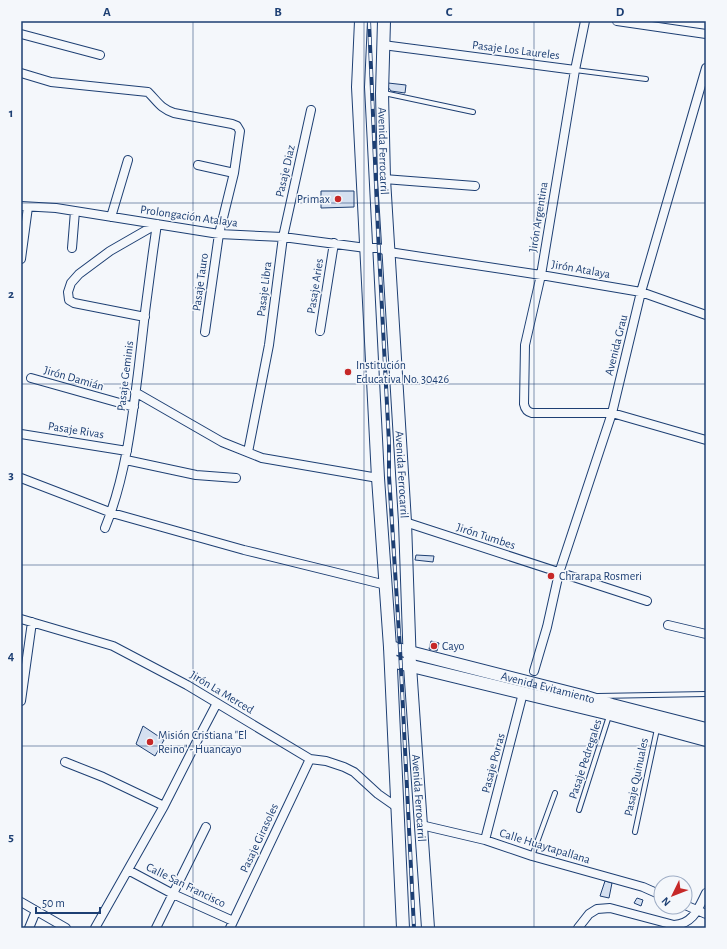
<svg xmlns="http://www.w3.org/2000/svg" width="727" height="949" font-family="'Alegreya Sans',sans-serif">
<rect width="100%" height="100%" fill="#f4f7fb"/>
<path fill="#d5e0f0" stroke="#1d3f73" d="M388 83 406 85 405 93 391 91 388 87Z
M321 191H354V207L321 208Z
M416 555 434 556 433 562 415 560Z
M431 641 439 643 437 651 429 649Z
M143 726 164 740 155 756 136 744Z
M605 881 612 883 609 898 600 896Z
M637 898 643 900 641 906 634 903Z"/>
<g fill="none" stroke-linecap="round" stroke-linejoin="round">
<defs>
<path id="service" d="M575 70 646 79
M384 93 473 112
M598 696 706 694
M579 810 609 716
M635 832 657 729
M532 856 555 793"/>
<path id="minor" d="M585 21 575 70 541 275 525 345 524 404C525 409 527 412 532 413H612L706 440
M617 21 706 34
M21 34 100 55
M383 45 575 70
M21 73 51 82 148 92C158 102 160 108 174 113L232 124 237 126 240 131 234 173 219 234 205 332
M198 165 234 173
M384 179 475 186
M21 206 56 208 219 234 283 237 366 248H379L389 252 541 275 641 292 706 315
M111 217 128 160
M72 248 75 211
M21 259 28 207
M145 317 74 303 69 300 68 292 71 283 79 274 110 251 157 224
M320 331 334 243
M31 378 134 407
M135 392 222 442 262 458 378 478
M21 434 127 451
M248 452 269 345 283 237 311 110
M126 460 196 475 236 478
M21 478 112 513 244 550 386 585
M405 522 647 601
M105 528C126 476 132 421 139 365 144 318 150 271 157 224
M21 619 113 646 187 685 310 759 326 761 344 767 354 772 378 794 398 808
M668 625 706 634
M534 671 547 627 559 573 612 413 641 292 706 68
M21 701 32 622
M65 762 103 777 164 806
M421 825 485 840 532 856 643 887 661 895
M485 840 523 693
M128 870 173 894 233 921
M21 902 66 928
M685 905 706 914
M29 928 36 911
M95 928 164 806 196 743 217 703
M156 928 206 827
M230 928 310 759
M578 928 589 914 597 909 610 908 674 925C693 924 698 909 706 893"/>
<g id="primary">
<path d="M361 21 358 87 378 478 390 647 403 928"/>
<path id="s1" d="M384 21 382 93 384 179 405 522 410 666 428 928"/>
<path id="s2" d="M390 647 586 697 612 705 706 729"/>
<path d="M391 661 610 714 706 740"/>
</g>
</defs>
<use href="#service" stroke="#1d3f73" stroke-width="6"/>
<use href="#minor" stroke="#1d3f73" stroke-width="10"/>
<use href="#primary" stroke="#1d3f73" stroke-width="14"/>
<use href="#service" stroke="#f4f7fb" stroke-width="4"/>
<use href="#minor" stroke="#f4f7fb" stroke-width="8"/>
<use href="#primary" stroke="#f4f7fb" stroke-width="12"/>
<defs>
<path id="rail" d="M369 21 378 232 389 443V476L400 649 414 928"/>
</defs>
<use href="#rail" stroke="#1d3f73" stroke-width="4"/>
<use href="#rail" stroke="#f4f7fb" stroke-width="2.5" stroke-dasharray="8" stroke-linecap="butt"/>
</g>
<path fill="none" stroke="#1d3f73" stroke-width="1" stroke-opacity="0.55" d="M193 21V928M364 21V928M534 21V928M21 203H706M21 384H706M21 565H706M21 746H706"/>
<g fill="#c62828" stroke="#f4f7fb" stroke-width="1.5">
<circle cx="338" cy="199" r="4"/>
<circle cx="348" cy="372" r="4"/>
<circle cx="551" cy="576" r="4"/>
<circle cx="434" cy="646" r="4"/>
<circle cx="150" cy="742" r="4"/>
</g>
<g text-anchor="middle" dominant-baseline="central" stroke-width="3" stroke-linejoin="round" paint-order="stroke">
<g font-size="12" fill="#1d3f73" stroke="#f4f7fb">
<text transform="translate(516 50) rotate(7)">Pasaje Los Laureles</text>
<text stroke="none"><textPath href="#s1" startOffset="130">Avenida Ferrocarril</textPath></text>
<text transform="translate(285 171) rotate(-77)">Pasaje Diaz</text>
<text transform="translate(189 216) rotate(8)">Prolongación Atalaya</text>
<text transform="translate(538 217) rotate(-81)">Jirón Argentina</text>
<text transform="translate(581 269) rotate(10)">Jirón Atalaya</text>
<text transform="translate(200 282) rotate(-82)">Pasaje Tauro</text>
<text transform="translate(315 286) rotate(-81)">Pasaje Aries</text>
<text transform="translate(264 289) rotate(-83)">Pasaje Libra</text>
<text transform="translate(616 345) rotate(-76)">Avenida Grau</text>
<text transform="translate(125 376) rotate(-83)">Pasaje Geminis</text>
<text transform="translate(74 378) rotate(16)">Jirón Damián</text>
<text transform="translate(76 430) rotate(9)">Pasaje Rivas</text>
<text stroke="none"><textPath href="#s1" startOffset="454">Avenida Ferrocarril</textPath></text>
<text transform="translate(486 536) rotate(18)">Jirón Tumbes</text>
<text stroke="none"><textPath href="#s2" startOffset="163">Avenida Evitamiento</textPath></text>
<text transform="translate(222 692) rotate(31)">Jirón La Merced</text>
<text transform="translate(585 759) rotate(-72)">Pasaje Pedregales</text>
<text transform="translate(493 763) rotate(-75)">Pasaje Porras</text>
<text transform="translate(636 777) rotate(-78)">Pasaje Quinuales</text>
<text stroke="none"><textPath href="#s1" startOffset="778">Avenida Ferrocarril</textPath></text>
<text transform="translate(259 838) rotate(-65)">Pasaje Girasoles</text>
<text transform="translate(545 846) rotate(17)">Calle Huaytapallana</text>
<text transform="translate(186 885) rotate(26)">Calle San Francisco</text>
</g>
<g font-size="12" fill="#1d3f73" stroke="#f4f7fb" text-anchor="start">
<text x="330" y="199" text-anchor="end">Primax</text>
<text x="356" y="365">Institución<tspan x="356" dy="14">Educativa No. 30426</tspan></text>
<text x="559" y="576">Chrarapa Rosmeri</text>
<text x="442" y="646">Cayo</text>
<text x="158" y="735">Misión Cristiana "El<tspan x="158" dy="14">Reino" - Huancayo</tspan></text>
</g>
</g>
<rect width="727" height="949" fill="none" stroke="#f4f7fb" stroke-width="44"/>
<g transform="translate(673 895) rotate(227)"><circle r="19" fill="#f4f7fb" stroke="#9eadc5"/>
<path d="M0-3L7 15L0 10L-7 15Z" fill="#c62828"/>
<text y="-6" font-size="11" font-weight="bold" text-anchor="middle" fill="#1d3f73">N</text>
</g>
<path d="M36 907v6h64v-6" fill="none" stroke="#1d3f73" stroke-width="2"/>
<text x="42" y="907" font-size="12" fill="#1d3f73" stroke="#f4f7fb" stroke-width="3" paint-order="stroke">50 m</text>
<rect x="22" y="22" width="683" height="905" fill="none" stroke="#1d3f73" stroke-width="1.5"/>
<g font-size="13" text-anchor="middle" font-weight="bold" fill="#1d3f73">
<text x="107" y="16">A</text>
<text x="278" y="16">B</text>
<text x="449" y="16">C</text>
<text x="620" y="16">D</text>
<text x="11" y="117">1</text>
<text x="11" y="298">2</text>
<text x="11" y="479">3</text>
<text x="11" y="660">4</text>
<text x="11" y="841">5</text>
</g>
</svg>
